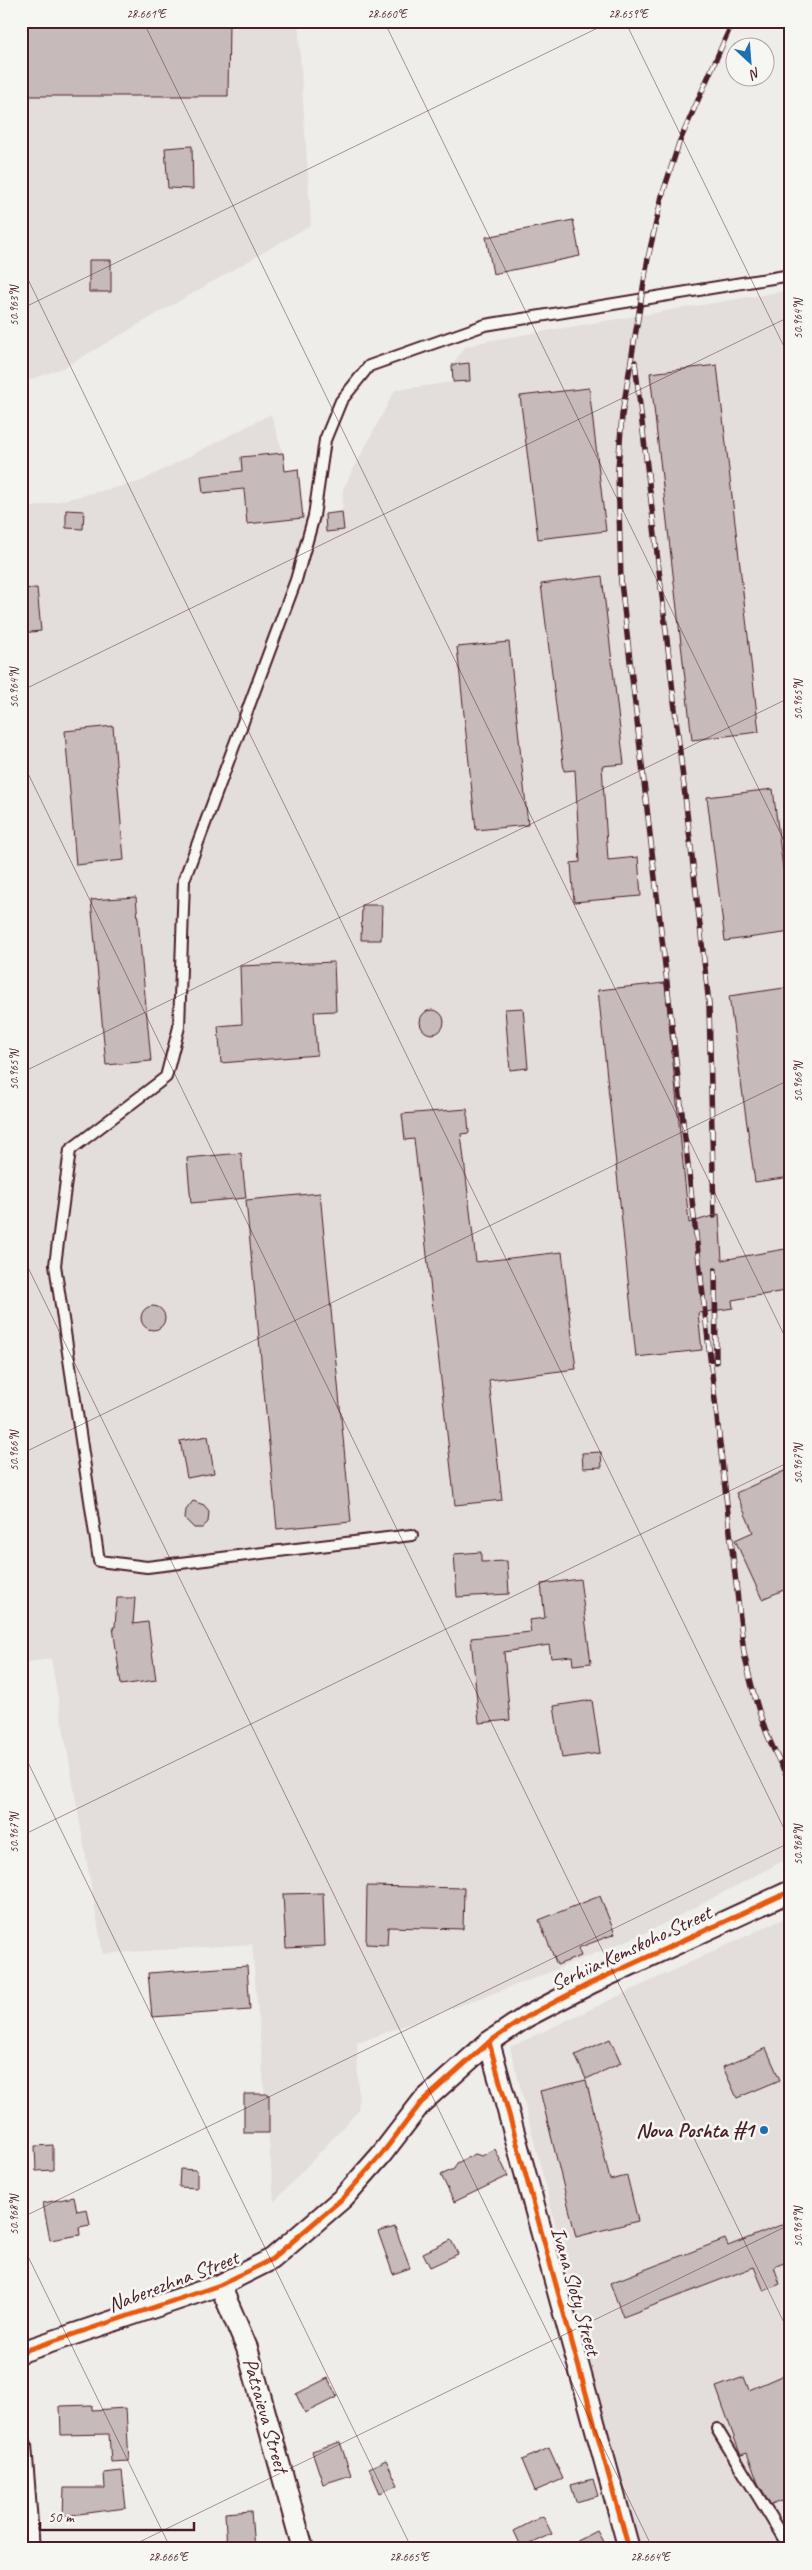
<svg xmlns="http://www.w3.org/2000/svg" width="812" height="2570" font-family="Caveat,sans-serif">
<rect width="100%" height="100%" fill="#efedea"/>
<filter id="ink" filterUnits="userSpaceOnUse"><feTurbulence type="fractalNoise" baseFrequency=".02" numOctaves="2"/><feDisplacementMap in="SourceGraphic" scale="10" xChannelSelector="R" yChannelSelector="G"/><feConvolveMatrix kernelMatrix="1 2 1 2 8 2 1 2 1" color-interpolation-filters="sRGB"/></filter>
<g filter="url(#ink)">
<path fill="#e3dedc" d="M21 21H298L311 225 65 367 21 383Z
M791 290V1857L648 1932 535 1978 357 2043 359 2110 274 2202 252 1944 103 1954 51 1659 21 1663V510L139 482 271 414 283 453 285 471 298 469 303 518 342 512 343 489 395 390 453 382 452 365 465 347 486 341Z
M791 1915V2549H638L510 2047Z"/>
<path fill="#c6babb" stroke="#4a1f2b" d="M21 21H229L228 96H21Z
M192 146 193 189 168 188 165 148Z
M573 220 580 256 493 274 486 237Z
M89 260H111V292H89Z
M469 363 470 381 453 382 452 365Z
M717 365 759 732 692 740 650 373Z
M589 388 606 531 538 539 520 396Z
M283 453 285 471 298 469 303 518 247 524 244 489 203 493 201 476 242 471 241 457Z
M66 510 84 511 83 529 66 528Z
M342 512 344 530 326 532 325 514Z
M602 576 624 764 602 766 608 860 638 857 641 896 574 902 571 863 580 862 575 770 564 771 541 584Z
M37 588 41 631 21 633V589Z
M509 642 528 825 476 830 457 647Z
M113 726 124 860 76 865 65 731Z
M773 789 791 932 725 941 707 797Z
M136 897 151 1061 106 1065 91 900Z
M362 905H382L381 940H361Z
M334 962 336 1011 314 1012 317 1055 221 1063 218 1026 242 1024 240 966Z
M665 983 689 1223 719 1214 722 1260 791 1248V1290L732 1300 733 1308 698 1313 702 1350 636 1357 598 990Z
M791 987V1177L755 1182 729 996Z
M523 1008 528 1068 510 1070 505 1009Z
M420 1022a12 12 0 1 1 24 0a12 12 0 1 1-24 0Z
M467 1109 469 1133 461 1134 476 1262 562 1252 576 1369 489 1380 502 1500 455 1505 414 1139 405 1140 402 1114Z
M241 1153 246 1198 191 1203 187 1158Z
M320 1193 351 1522 277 1529 246 1200Z
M141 1318a12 12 0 1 1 24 0a12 12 0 1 1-24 0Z
M208 1436 214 1473 187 1478 180 1441Z
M601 1452 602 1467 583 1468 582 1453Z
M791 1468V1587L762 1599 735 1540 753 1532 736 1493Z
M193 1501 204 1505 209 1511 208 1522 202 1528H194L185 1519 186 1510Z
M481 1552V1562L507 1561 509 1594 457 1597 454 1554Z
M580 1579 591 1663 573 1665 572 1656 551 1658 549 1645 504 1652 510 1720 479 1723 471 1638 531 1632 529 1620 545 1618 541 1584Z
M117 1598H135L133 1624 148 1622 156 1680 121 1685 113 1627H115Z
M592 1700 600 1753 562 1758 554 1706Z
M367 1886 464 1888 463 1929 388 1927 387 1945 366 1944Z
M323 1893 325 1946 286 1948 283 1894Z
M600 1896 615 1934 578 1948 581 1956 557 1965 539 1920Z
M247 1966 250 2010 152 2017 148 1973Z
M610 2039 621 2063 586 2079 575 2055Z
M766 2048 780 2080 737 2098 723 2067Z
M586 2080 610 2180 627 2176 638 2221 576 2237 540 2091Z
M244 2094H269V2133H244Z
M53 2145V2170L36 2171 35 2146Z
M495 2149 508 2176 454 2202 441 2175 454 2169 457 2163 475 2154 482 2156Z
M180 2169 197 2170V2188L179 2187Z
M74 2197 77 2211 87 2209 90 2225 79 2227 80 2235 50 2240 43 2203Z
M791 2221V2260L774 2267 780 2284 764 2291 754 2267 623 2317 610 2283 725 2239 728 2246Z
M395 2227 410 2268 393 2274 378 2232Z
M451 2240 458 2254 430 2267 423 2253Z
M786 2374 791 2385V2498L771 2505 758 2483 747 2453 741 2455 739 2451 716 2387 744 2377 749 2390Z
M328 2378 337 2397 305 2413 296 2394Z
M92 2405V2410L126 2408 129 2461 111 2462 109 2434 61 2435 60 2406Z
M340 2442 351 2475 323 2484 312 2451Z
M549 2448 563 2479 535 2491 522 2460Z
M386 2460 398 2485 380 2493 369 2468Z
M122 2471 126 2508 63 2516 64 2488H105L104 2473Z
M593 2479 598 2496 576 2502 571 2485Z
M251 2511 254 2549H227L225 2513Z
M543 2516 552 2534 522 2548 514 2531Z
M597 2531 607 2549H562Z"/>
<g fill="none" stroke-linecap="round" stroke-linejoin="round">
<defs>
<path id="lane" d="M412 1535 147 1567 99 1561 55 1265 70 1150 166 1077 179 1027 184 880 296 580 314 516 325 440 341 401 369 366 485 325 791 275
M717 2429 790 2549"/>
<path id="street" d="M489 2042 629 2549
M220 2285 247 2348 303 2549
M21 2352 220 2285 272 2259 343 2198 381 2155 421 2103 489 2042 526 2017 591 1983 791 1891
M21 2445 29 2549"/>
</defs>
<use href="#lane" stroke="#4a1f2b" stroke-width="14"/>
<use href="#street" stroke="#4a1f2b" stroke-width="24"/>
<use href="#lane" stroke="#f6f6f2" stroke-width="10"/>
<use href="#street" stroke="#f6f6f2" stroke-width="20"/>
<defs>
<path id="rail" d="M733 21 679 143 662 196 648 258 622 415 618 469 621 582 744 1653C755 1703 765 1738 791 1783
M635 362 709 1004 714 1216
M715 1270 716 1362"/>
</defs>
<use href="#rail" stroke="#4a1f2b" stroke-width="5.5"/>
<use href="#rail" stroke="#f6f6f2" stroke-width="4" stroke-dasharray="11" stroke-linecap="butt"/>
<defs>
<path id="cycleway" d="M489 2042 629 2549
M21 2352 220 2285 272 2259 343 2198 381 2155 421 2103 489 2042 526 2017 591 1983 791 1891"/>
</defs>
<use href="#cycleway" stroke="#f6f6f2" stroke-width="8"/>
<use href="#cycleway" stroke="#e8590c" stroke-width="5"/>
</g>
</g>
<path fill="none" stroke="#4a1f2b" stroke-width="1" stroke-opacity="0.45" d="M143 21 791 1349M384 21 791 855M625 21 791 361M21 265 791 1843M21 309 612 21M21 691 791 316M21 759 791 2337M21 1073 791 697M21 1253 653 2549M21 1454 791 1079M21 1748 412 2549M21 1836 791 1461M21 2218 791 1842M21 2242 171 2549M125 2549 791 2224"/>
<circle fill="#1f6fb2" stroke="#f6f6f2" stroke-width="2" cx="764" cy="2130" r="5"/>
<g text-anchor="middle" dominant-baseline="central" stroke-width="5" stroke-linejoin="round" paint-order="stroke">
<g font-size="21" fill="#4a1f2b" stroke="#f6f6f2">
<text transform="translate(631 1948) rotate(-25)">Serhiia Kemskoho Street</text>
<text transform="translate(173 2281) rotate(-21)">Naberezhna Street</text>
<text transform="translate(576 2291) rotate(74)">Ivana Sloty Street</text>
<text transform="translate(266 2415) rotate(74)">Patsaieva Street</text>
</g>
<g font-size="21" font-weight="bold" fill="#4a1f2b" stroke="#f6f6f2" text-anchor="end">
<text x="754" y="2130">Nova Poshta #1</text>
</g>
</g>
<rect width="812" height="2570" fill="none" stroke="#f6f6f2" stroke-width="55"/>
<g transform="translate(750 62) rotate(154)"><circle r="24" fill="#f6f6f2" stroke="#b1a0a2"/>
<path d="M0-4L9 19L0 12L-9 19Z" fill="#1f6fb2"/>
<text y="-8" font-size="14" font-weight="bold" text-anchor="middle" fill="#4a1f2b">N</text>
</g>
<path d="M40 2522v8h154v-8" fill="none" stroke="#4a1f2b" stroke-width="2.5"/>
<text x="48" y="2522" font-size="15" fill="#4a1f2b" stroke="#f6f6f2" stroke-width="4" paint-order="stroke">50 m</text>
<rect x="28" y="28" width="756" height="2514" fill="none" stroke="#4a1f2b" stroke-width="2"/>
<g font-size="12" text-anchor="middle" fill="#4a1f2b">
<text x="146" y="18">28.661°E</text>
<text x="387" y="18">28.660°E</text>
<text x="628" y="18">28.659°E</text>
<text transform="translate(14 306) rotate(-90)" y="4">50.963°N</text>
<text transform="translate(798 319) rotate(-90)" y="4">50.964°N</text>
<text transform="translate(14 688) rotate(-90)" y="4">50.964°N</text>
<text transform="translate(798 700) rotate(-90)" y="4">50.965°N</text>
<text transform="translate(14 1070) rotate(-90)" y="4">50.965°N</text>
<text transform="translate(798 1082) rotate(-90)" y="4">50.966°N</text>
<text transform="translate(14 1451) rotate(-90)" y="4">50.966°N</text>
<text transform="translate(798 1464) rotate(-90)" y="4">50.967°N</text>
<text transform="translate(14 1833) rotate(-90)" y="4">50.967°N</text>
<text transform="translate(798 1845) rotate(-90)" y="4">50.968°N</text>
<text transform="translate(14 2215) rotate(-90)" y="4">50.968°N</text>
<text transform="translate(798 2227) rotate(-90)" y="4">50.969°N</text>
<text x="168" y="2561">28.666°E</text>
<text x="409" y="2561">28.665°E</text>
<text x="650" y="2561">28.664°E</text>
</g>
</svg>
